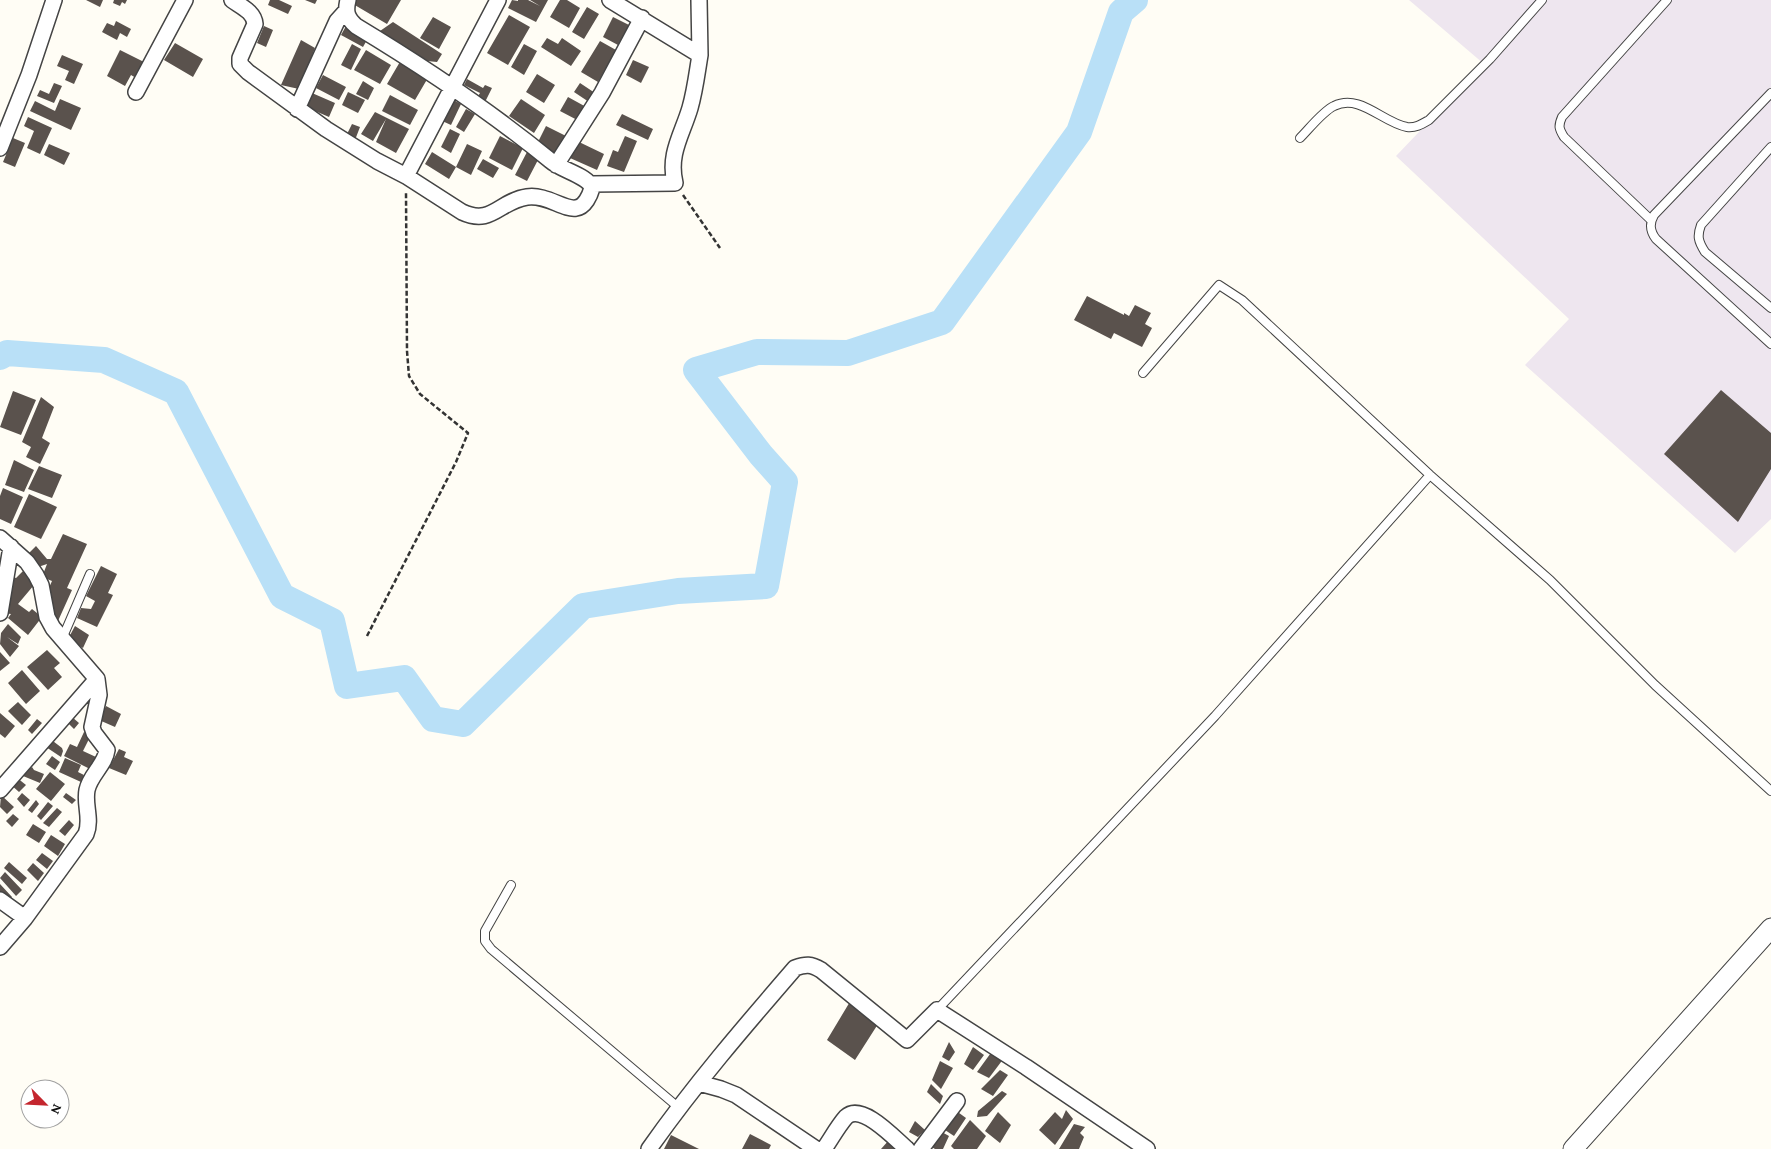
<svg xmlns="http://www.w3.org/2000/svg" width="1771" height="1149" font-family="'Crimson Pro',serif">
<rect width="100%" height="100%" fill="#fffdf5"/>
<path fill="#eee6ef" d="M1409 0H1771V519L1735 553 1525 365 1569 319 1396 156 1484 64Z"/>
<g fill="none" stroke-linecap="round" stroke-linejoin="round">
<path stroke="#b9e0f7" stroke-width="26" d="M0 357 7 353 104 360 176 392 282 596 332 621 347 686 404 678 433 719 463 724 583 606 678 591 766 586 785 482 761 455 696 370 757 352 848 353 942 322 1079 132 1121 12 1135 0"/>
</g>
<path fill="#5a524d" d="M86 0H103L100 7Z
M114 0H127L125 4 122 2 120 6 113 3Z
M270 0H279L292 6 288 14 268 5Z
M305 0H317L315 4Z
M356 0H401L387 24 353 4Z
M512 0 518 1V0H528L540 6 530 0H548L536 22 508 8Z
M560 0H567L580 8 569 28 550 17Z
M587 7 599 14 584 39 572 32Z
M509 15 530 27 508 65 487 53Z
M433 17 451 27 439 49 420 38Z
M613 17 629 25 618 45 603 37Z
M116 21 131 29 127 37 120 33 117 40 102 32 107 23 114 26Z
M393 22 442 54 437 62 427 61 380 31Z
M264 26 273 30 266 47 257 43Z
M346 26 368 38 363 47 341 35Z
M547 38 558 44 562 38 581 51 571 66 541 47Z
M301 40 315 48 299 89 281 85Z
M600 41 616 50 598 82 581 72Z
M175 43 203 59 193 77 164 60Z
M352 44 361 49 351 70 341 65Z
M524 44 537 51 524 75 511 67Z
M120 50 144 62 136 78 131 75 125 86 107 76Z
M366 50 391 65 380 84 354 70Z
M62 55 83 64 74 84 65 80 69 71 57 66Z
M401 60 429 76 415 100 387 84Z
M633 60 649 67 641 83 626 75Z
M537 74 555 85 544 103 526 92Z
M323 75 346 87 339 100 316 88Z
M467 79 483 88 485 85 492 88 485 102 477 98 480 93 464 85Z
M363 81 374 88 368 100 356 94Z
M54 83 62 86 54 103 37 96 40 90 49 94Z
M580 83 595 93 589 102 574 92Z
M348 92 365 100 358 113 342 105Z
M312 93 335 103 329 117 306 107Z
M390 95 418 110 410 125 382 111Z
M568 97 588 108 581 122 560 111Z
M450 98 461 104 451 125 440 120Z
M60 99 81 108 71 130 30 111 35 101 55 111Z
M521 99 545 115 534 133 509 116Z
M466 109 475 114 464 132 456 127Z
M375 112 409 129 396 153 376 142 386 119 373 141 361 134Z
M622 114 653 129 648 140 616 125Z
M28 117 52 128 40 154 27 148 34 131 24 126Z
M352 124 360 127 355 140 346 136Z
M546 126 568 137 559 155 537 144Z
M450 129 460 134 451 153 441 147Z
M500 136 523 148 512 170 489 158Z
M625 136 637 141 624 172 607 166 613 150 618 152Z
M13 138 25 143 15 167 3 162Z
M577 141 604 154 597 170 570 158Z
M49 144 70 153 64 165 44 155Z
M467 144 482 151 471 175 456 167Z
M432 152 456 167 449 179 425 164Z
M527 152 539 158 527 181 515 175Z
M483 159 499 168 493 178 477 169Z
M1087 296 1124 315V313L1129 316 1135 305 1151 313 1145 324 1152 328 1142 347 1114 333 1111 339 1074 320Z
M1721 390 1771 433V469L1738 522 1664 454Z
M13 391 36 400 21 435 0 427Z
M41 397 54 407 42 438 50 443 40 464 26 457 31 447 22 442Z
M14 460 34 470 24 492 5 485Z
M39 466 62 475 52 498 28 489Z
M3 488 23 497 11 524 0 519V496Z
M29 494 57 507 41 539 14 527Z
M63 534 87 544 67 588 72 590 58 621 49 616 43 601 52 581 42 577 47 564 38 567 27 555 36 546 47 559H51Z
M101 566 117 574 108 593 113 595 97 627 77 618 81 608 91 609 95 601 86 596Z
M25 569 34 585 18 604 29 612 32 609 42 617 28 635 8 618 11 614 3 613 9 575 16 578Z
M8 624 21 637 18 644 7 637 19 646 10 657 0 644 1 633Z
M75 626 89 635 83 648 68 639Z
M47 650 60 663 54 668 62 677 48 690 27 667Z
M0 652 10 663 0 671Z
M22 670 40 691 26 704 8 683Z
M18 702 31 715 22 725 8 711Z
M106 706 121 714 115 727 99 720Z
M0 713 15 726 5 738 0 734Z
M72 717 79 723 74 729 67 722Z
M37 719 42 723 32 734 28 730Z
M84 732 91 735 83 751 96 757 90 769 64 756 70 744 77 747Z
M49 738 62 748 63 751 61 757 43 745Z
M119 749 126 752 124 757 133 761 126 775 109 768Z
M52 756 60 762 55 770 46 764Z
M65 758 81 765 78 772 84 775 81 782 59 772Z
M32 767 34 770 44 774 40 783 23 776 24 772Z
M50 772 65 784 51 801 36 789Z
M16 777 26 785 19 792 10 784Z
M22 793 30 800 24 807 17 799Z
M66 793 76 800 72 804 63 797Z
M1 795 14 807 7 814 0 807Z
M36 800 39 804 32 813 28 810Z
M48 802 53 806 41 820 37 816Z
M57 808 62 812 49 827 43 823Z
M13 814 19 819 12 827 6 821Z
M69 820 74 825 65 836 59 831Z
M33 824 46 832 39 843 26 835Z
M51 835 65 844 58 856 44 846Z
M42 853 53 861 47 869 36 860Z
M9 862 27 878 22 884 4 868Z
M33 863 44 873 38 881 27 870Z
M5 872 22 890 16 896 0 878Z
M0 884 12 897 7 902 0 895Z
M851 1000 878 1024 855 1060 827 1040Z
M949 1042 955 1052 949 1061 942 1057Z
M973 1047 984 1055 973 1070 964 1064Z
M993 1050 1004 1058 989 1078 977 1072Z
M940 1061 953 1068 941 1089 932 1080Z
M1000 1070 1008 1075 993 1096 981 1089Z
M931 1084 943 1096 940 1104 927 1092Z
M1002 1091 1007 1094 987 1116 977 1117 978 1111Z
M955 1110 966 1118 954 1136 942 1128Z
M1066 1110 1073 1119 1055 1145 1039 1130 1055 1112 1062 1119Z
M998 1112 1011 1125 1000 1143 985 1131Z
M970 1120 986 1136 977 1149H954L951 1146Z
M915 1121 925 1130 918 1137 909 1132Z
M1074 1124 1085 1127 1080 1133 1084 1137 1079 1149H1059Z
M940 1131 949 1136 943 1149H935L930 1146Z
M750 1134 771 1145 769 1149H742Z
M671 1135 699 1149H664Z
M889 1140 898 1149H881Z"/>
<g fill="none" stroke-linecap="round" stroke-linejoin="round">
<defs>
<path id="service" d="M1771 93 1654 215C1649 224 1650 231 1656 239L1771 344
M1300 138C1309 129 1323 111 1334 106 1360 93 1383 123 1407 127 1416 128 1422 124 1429 120L1490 59 1542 0
M1771 147 1701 225C1697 236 1698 241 1705 252L1771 308
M1651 220 1564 137C1559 129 1558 126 1562 117L1667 0
M1143 373 1219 285 1242 300 1430 475 1550 580 1655 685 1771 791
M62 639 90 574
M511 885 485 931V941L491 949 678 1107
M937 1010 1215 716 1430 475"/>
<path id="minor" d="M232 0C242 7 254 12 255 24L240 58V64L248 72 326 129 377 161 406 176 462 212C492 226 499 201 527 197 546 194 564 210 576 208 585 207 590 195 592 188 589 176 561 170 551 161 490 111 424 67 356 26 347 18 345 12 348 0
M699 0 700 55
M136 92 185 0
M297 109 337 21 346 11
M0 148 29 75 54 0
M556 165 602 93 642 18
M406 176 498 0
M592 184 675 183C668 154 682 135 690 108 695 91 697 73 700 55L610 0
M0 538 27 562 36 575 41 585 47 617 53 628 97 679 99 695 92 727 94 733 107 750C105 765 90 775 87 790 84 805 92 819 86 834L25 918 0 947
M0 613 11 547
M0 790 97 679
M0 900 25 918
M699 1083 721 1089 736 1095 816 1149
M649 1149C694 1085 744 1027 795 968 806 964 811 964 821 970L907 1040 937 1010 1026 1067 1147 1149
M824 1149C831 1139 838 1126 846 1117 862 1102 895 1139 907 1149
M921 1149 957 1101"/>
<path id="tertiary" d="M1573 1149 1771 928"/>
</defs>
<use href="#service" stroke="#444" stroke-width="10"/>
<use href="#minor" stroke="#444" stroke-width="18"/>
<use href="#tertiary" stroke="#444" stroke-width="21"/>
<path stroke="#333" stroke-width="2.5" stroke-dasharray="5 2.5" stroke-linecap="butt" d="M683 195 720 248
M367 636 456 462 468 433 420 394 409 376 407 351 406 193"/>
<use href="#service" stroke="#fff" stroke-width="8"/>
<use href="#minor" stroke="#fff" stroke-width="15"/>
<use href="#tertiary" stroke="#fff" stroke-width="19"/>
</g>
<g transform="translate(45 1104) rotate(114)"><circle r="24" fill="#ffffff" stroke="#a0a0a0"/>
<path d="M0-4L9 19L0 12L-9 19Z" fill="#c4262e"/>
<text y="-8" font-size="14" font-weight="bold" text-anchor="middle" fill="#111111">N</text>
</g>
</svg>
